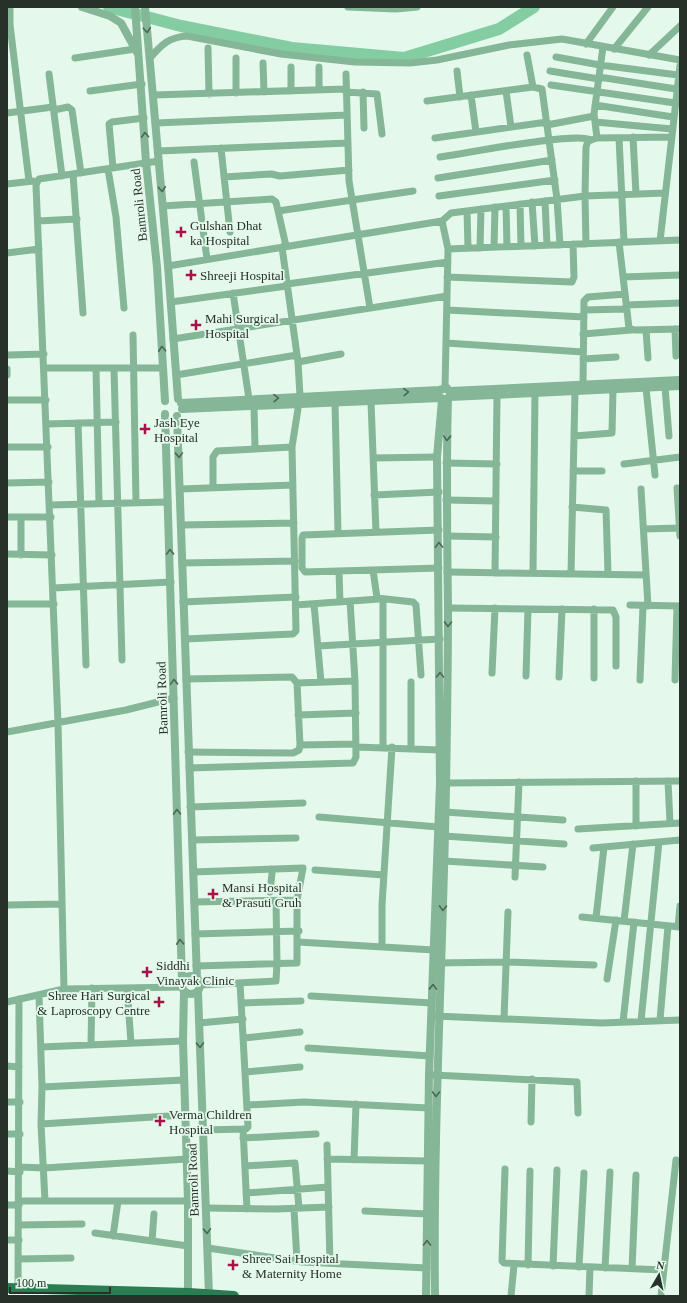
<svg xmlns="http://www.w3.org/2000/svg" width="687" height="1303" font-family="'Times New Roman',serif">
<rect width="100%" height="100%" fill="#e4f9eb"/>
<g fill="none" stroke-linecap="round" stroke-linejoin="round">
<path stroke="#84cca1" stroke-width="12" d="M109 7 181 26 292 48 404 58 499 29 534 7"/>
<path stroke="#84b697" stroke-width="7" d="M348 7 396 9 417 7
M10 9V25L29 181
M586 44 613 7
M208 48 209 94
M614 49 648 7
M527 55 533 87
M649 55 680 26
M556 57 600 65 678 75
M75 58 135 49
M150 58C161 45 169 37 187 36L281 54 355 62 410 63 437 60 509 45 562 39 680 60
M236 58V93
M263 63 264 92
M291 67V91
M319 67V90
M457 71 460 97
M550 71 599 79
M49 74 62 176
M346 74 349 181 370 308
M599 77 676 89
M551 85 675 103
M90 91 142 84
M506 91 511 127
M346 92 377 94 382 134
M363 92 364 128
M154 95 346 89
M471 95 476 132
M427 101 533 87 542 89 557 199 560 245
M595 105 673 117
M54 110 68 107 72 110 81 173
M7 113 53 107
M595 122 672 129
M156 123 347 115
M547 125 594 116
M633 137 636 194
M435 138 547 122
M597 138 594 114 603 47
M619 138 624 242
M221 148 230 232
M158 151 348 143
M440 157C463 154 577 131 591 140
M159 161 39 179 36 185 58 723 64 989 181 987
M194 162 207 259
M113 168 109 124 112 122 144 118
M108 169 116 217 124 308
M73 174 83 313
M224 177 271 174 280 176 349 170
M438 178 552 160
M7 184 33 181
M439 196 555 180
M545 201 547 245
M532 202 535 246
M520 204 521 246
M163 206 272 199 276 202 286 246
M506 206 507 247
M278 211 413 191
M467 211 468 248
M38 221 77 219
M442 221 451 213 585 196 665 193
M660 241 680 66
M619 242 629 328 634 330 680 329
M586 244 585 196 586 147 588 141 597 138 671 137
M494 247 495 207
M480 248 481 209
M448 249 680 240
M7 253 39 249
M168 266 442 221 448 249 445 388
M447 277 572 282 574 277 573 244
M623 277 680 275
M287 284 448 262
M233 293 249 399
M171 302 287 286
M626 305 680 303
M447 310 584 317
M584 310 626 309
M675 329 676 356
M646 330 648 358
M583 334 631 330
M133 335 136 502
M173 339 447 296
M446 343 583 352
M9 355 44 354
M583 359 616 357
M298 362 341 354
M45 368H163
M96 369 99 502
M114 369 122 660
M7 375V369
M176 375 297 355
M583 385 584 301 588 297 625 294
M665 387 669 436
M646 388 655 475
M7 400H46
M371 402 376 532
M335 403 338 533
M254 406 255 448
M78 423 86 665
M47 424 116 422
M574 436 612 433 613 389
M7 447H48
M373 458 437 457
M446 463 497 464
M624 464 680 457
M573 471H602
M7 483 49 482
M213 488V457L217 451 292 447
M677 488 680 536
M180 489 293 485
M641 489 648 606
M374 495 439 492
M446 500 496 501
M50 505 168 502
M572 507 606 510 608 574
M7 517H51
M21 517V555
M181 525 294 523
M644 529 680 528
M439 530 303 535 302 538V568L305 572 439 568
M447 536 496 537
M7 554 52 555
M182 563 295 561
M373 570 377 598 413 602 416 605 421 675
M339 571 340 602
M447 572 646 575
M495 573 497 395
M533 573 535 393
M571 574 575 391
M53 588 171 582
M383 600V747
M183 602 296 597
M7 604H54
M314 604 321 682
M296 605 379 599
M630 605 680 606
M448 608 613 610 616 617V666
M185 639 293 634 296 631 292 447 300 396 298 362 282 247
M318 646 440 639
M492 673 495 608
M526 676 528 609
M559 677 562 609
M594 678V609
M186 679 292 677 297 683 300 745 299 750 293 753 188 752
M640 680 643 606
M675 680 677 606
M297 683 355 681
M298 715 356 713
M7 732 126 710 174 698
M300 745 356 744
M356 747 440 750
M411 748V682
M189 768 353 763 356 757 355 681 350 601
M636 781V826
M668 781 670 823
M446 783 680 781
M190 807 303 803
M445 812 563 820
M319 817 438 827
M578 829 680 823
M444 836 564 844
M192 840 296 838
M593 848 680 840
M444 861 543 867
M315 870 384 875
M193 872 303 868 297 900V963L196 966
M515 877 519 782
M270 892 272 873 271 869
M194 902 297 900
M7 905 62 904
M582 917 680 927
M596 918 604 847
M624 921 633 844
M678 927 680 906
M195 934 299 931
M298 942 434 950
M382 947V905L392 747
M436 963 506 962 594 965
M607 979 616 920
M200 985 276 981 277 963 276 901
M127 988 131 1043
M39 995 42 1087 41 1124 45 1201
M311 996 432 1003
M7 1002 64 989
M242 1003 301 1001
M435 1016 602 1023 680 1020
M504 1019 508 912
M660 1020 668 926
M641 1021 659 842
M623 1022 634 922
M199 1023 243 1019
M244 1038 300 1032
M91 1045 92 988
M41 1047 183 1041
M308 1048 430 1056
M7 1066 19 1067
M246 1072 300 1067
M433 1075 577 1082 578 1113
M42 1087 184 1080
M7 1102H20
M247 1105 304 1102 429 1108
M531 1122 532 1079
M41 1124 185 1115
M243 1129 247 1209
M203 1130 246 1129 248 1127 240 983
M7 1134H20
M243 1138 316 1134
M327 1145 330 1263
M327 1159 427 1161
M354 1160 356 1104
M245 1166 295 1163 299 1208
M20 1167 44 1168 187 1159
M505 1169 502 1261 504 1263 663 1270
M7 1171 20 1172
M246 1193 328 1187
M19 1201H188
M7 1205H19
M206 1208 276 1209 329 1207
M294 1209 297 1261
M365 1211 427 1214
M19 1225 82 1224
M95 1233 188 1246
M113 1236 118 1201
M7 1240H19
M152 1241 154 1214
M208 1248 302 1262 427 1268
M19 1259 71 1258
M528 1265 530 1171
M553 1266 557 1170
M579 1267 584 1173
M605 1268 610 1172
M632 1269 636 1175
M18 1288 19 999
M511 1296 514 1265
M589 1296 590 1268
M661 1296 676 1160"/>
<path stroke="#84b697" stroke-width="8" d="M82 7 110 16 121 23 138 54
M135 7 146 162 157 267 165 401
M145 7 168 266 178 399
M450 391 680 380
M450 397V393L447 388 439 390 438 396 445 400 450 397 680 386
M181 403 439 390
M182 409 440 398
M165 414 182 981
M177 416 197 978
M182 985a9 9 0 1 1 18 0a9 9 0 1 1-18 0Z
M184 992 183 1041 188 1201V1296
M198 992 209 1296
M426 1296 429 1074 440 783 437 457 442 400
M435 1296C433 1126 443 956 446 787 447 727 448 666 448 606 447 537 446 468 448 399"/>
<path stroke="#2a7d52" stroke-width="10" d="M7 1288 189 1293 234 1296"/>
</g>
<defs><path id="oneway-chevron" d="M-2-3.5L2.5 0L-2 3.5" fill="none" stroke-width="1.6" stroke-linecap="round" stroke-linejoin="round"/></defs>
<g stroke="#4d6656">
<use href="#oneway-chevron" transform="translate(147 30) rotate(84)"/>
<use href="#oneway-chevron" transform="translate(145 135) rotate(-94)"/>
<use href="#oneway-chevron" transform="translate(162 189) rotate(85)"/>
<use href="#oneway-chevron" transform="translate(162 349) rotate(-93)"/>
<use href="#oneway-chevron" transform="translate(406 392) rotate(-3)"/>
<use href="#oneway-chevron" transform="translate(276 398) rotate(-3)"/>
<use href="#oneway-chevron" transform="translate(447 438) rotate(92)"/>
<use href="#oneway-chevron" transform="translate(179 455) rotate(88)"/>
<use href="#oneway-chevron" transform="translate(439 545) rotate(-91)"/>
<use href="#oneway-chevron" transform="translate(170 552) rotate(-92)"/>
<use href="#oneway-chevron" transform="translate(448 624) rotate(91)"/>
<use href="#oneway-chevron" transform="translate(440 675) rotate(-90)"/>
<use href="#oneway-chevron" transform="translate(174 682) rotate(-92)"/>
<use href="#oneway-chevron" transform="translate(177 812) rotate(-91)"/>
<use href="#oneway-chevron" transform="translate(443 908) rotate(91)"/>
<use href="#oneway-chevron" transform="translate(180 942) rotate(-93)"/>
<use href="#oneway-chevron" transform="translate(433 987) rotate(-88)"/>
<use href="#oneway-chevron" transform="translate(200 1045) rotate(88)"/>
<use href="#oneway-chevron" transform="translate(436 1094) rotate(91)"/>
<use href="#oneway-chevron" transform="translate(207 1231) rotate(88)"/>
<use href="#oneway-chevron" transform="translate(427 1243) rotate(-90)"/>
</g>
<g fill="#a7124a" stroke="#e4f9eb" stroke-width="1.5">
<path d="M179 226h4v4h4v4h-4v4h-4v-4h-4v-4h4z"/>
<path d="M189 269h4v4h4v4h-4v4h-4v-4h-4v-4h4z"/>
<path d="M194 319h4v4h4v4h-4v4h-4v-4h-4v-4h4z"/>
<path d="M143 423h4v4h4v4h-4v4h-4v-4h-4v-4h4z"/>
<path d="M211 888h4v4h4v4h-4v4h-4v-4h-4v-4h4z"/>
<path d="M145 966h4v4h4v4h-4v4h-4v-4h-4v-4h4z"/>
<path d="M157 996h4v4h4v4h-4v4h-4v-4h-4v-4h4z"/>
<path d="M158 1115h4v4h4v4h-4v4h-4v-4h-4v-4h4z"/>
<path d="M231 1259h4v4h4v4h-4v4h-4v-4h-4v-4h4z"/>
</g>
<g text-anchor="middle" dominant-baseline="central" stroke-width="3.5" stroke-linejoin="round" paint-order="stroke">
<g font-size="13" fill="#28302a" stroke="#e4f9eb">
<text transform="translate(139 205) rotate(-96)">Bamroli Road</text>
<text transform="translate(162 698) rotate(-92)">Bamroli Road</text>
<text transform="translate(193 1180) rotate(-92)">Bamroli Road</text>
</g>
<g font-size="13" fill="#28302a" stroke="#e4f9eb" text-anchor="start">
<text x="190" y="225">Gulshan Dhat<tspan x="190" dy="15">ka Hospital</tspan></text>
<text x="200" y="275">Shreeji Hospital</text>
<text x="205" y="318">Mahi Surgical<tspan x="205" dy="15">Hospital</tspan></text>
<text x="154" y="422">Jash Eye<tspan x="154" dy="15">Hospital</tspan></text>
<text x="222" y="887">Mansi Hospital<tspan x="222" dy="15">&amp; Prasuti Gruh</tspan></text>
<text x="156" y="965">Siddhi<tspan x="156" dy="15">Vinayak Clinic</tspan></text>
<text x="150" y="995" text-anchor="end">Shree Hari Surgical<tspan x="150" dy="15">&amp; Laproscopy Centre</tspan></text>
<text x="169" y="1114">Verma Children<tspan x="169" dy="15">Hospital</tspan></text>
<text x="242" y="1258">Shree Sai Hospital<tspan x="242" dy="15">&amp; Maternity Home</tspan></text>
</g>
</g>
<rect width="687" height="1303" fill="none" stroke="#28302a" stroke-width="16"/>
<g transform="translate(659 1275) rotate(9)" stroke="#e4f9eb" stroke-width="3" paint-order="stroke">
<path d="M0-3L7 15L0 10L-7 15Z" fill="#28302a"/>
<text y="-6" font-size="11" font-weight="bold" text-anchor="middle" fill="#28302a">N</text>
</g>
<path d="M10 1287v6h100v-6" fill="none" stroke="#28302a" stroke-width="2"/>
<text x="16" y="1287" font-size="12" fill="#28302a" stroke="#e4f9eb" stroke-width="3" paint-order="stroke">100 m</text>
</svg>
